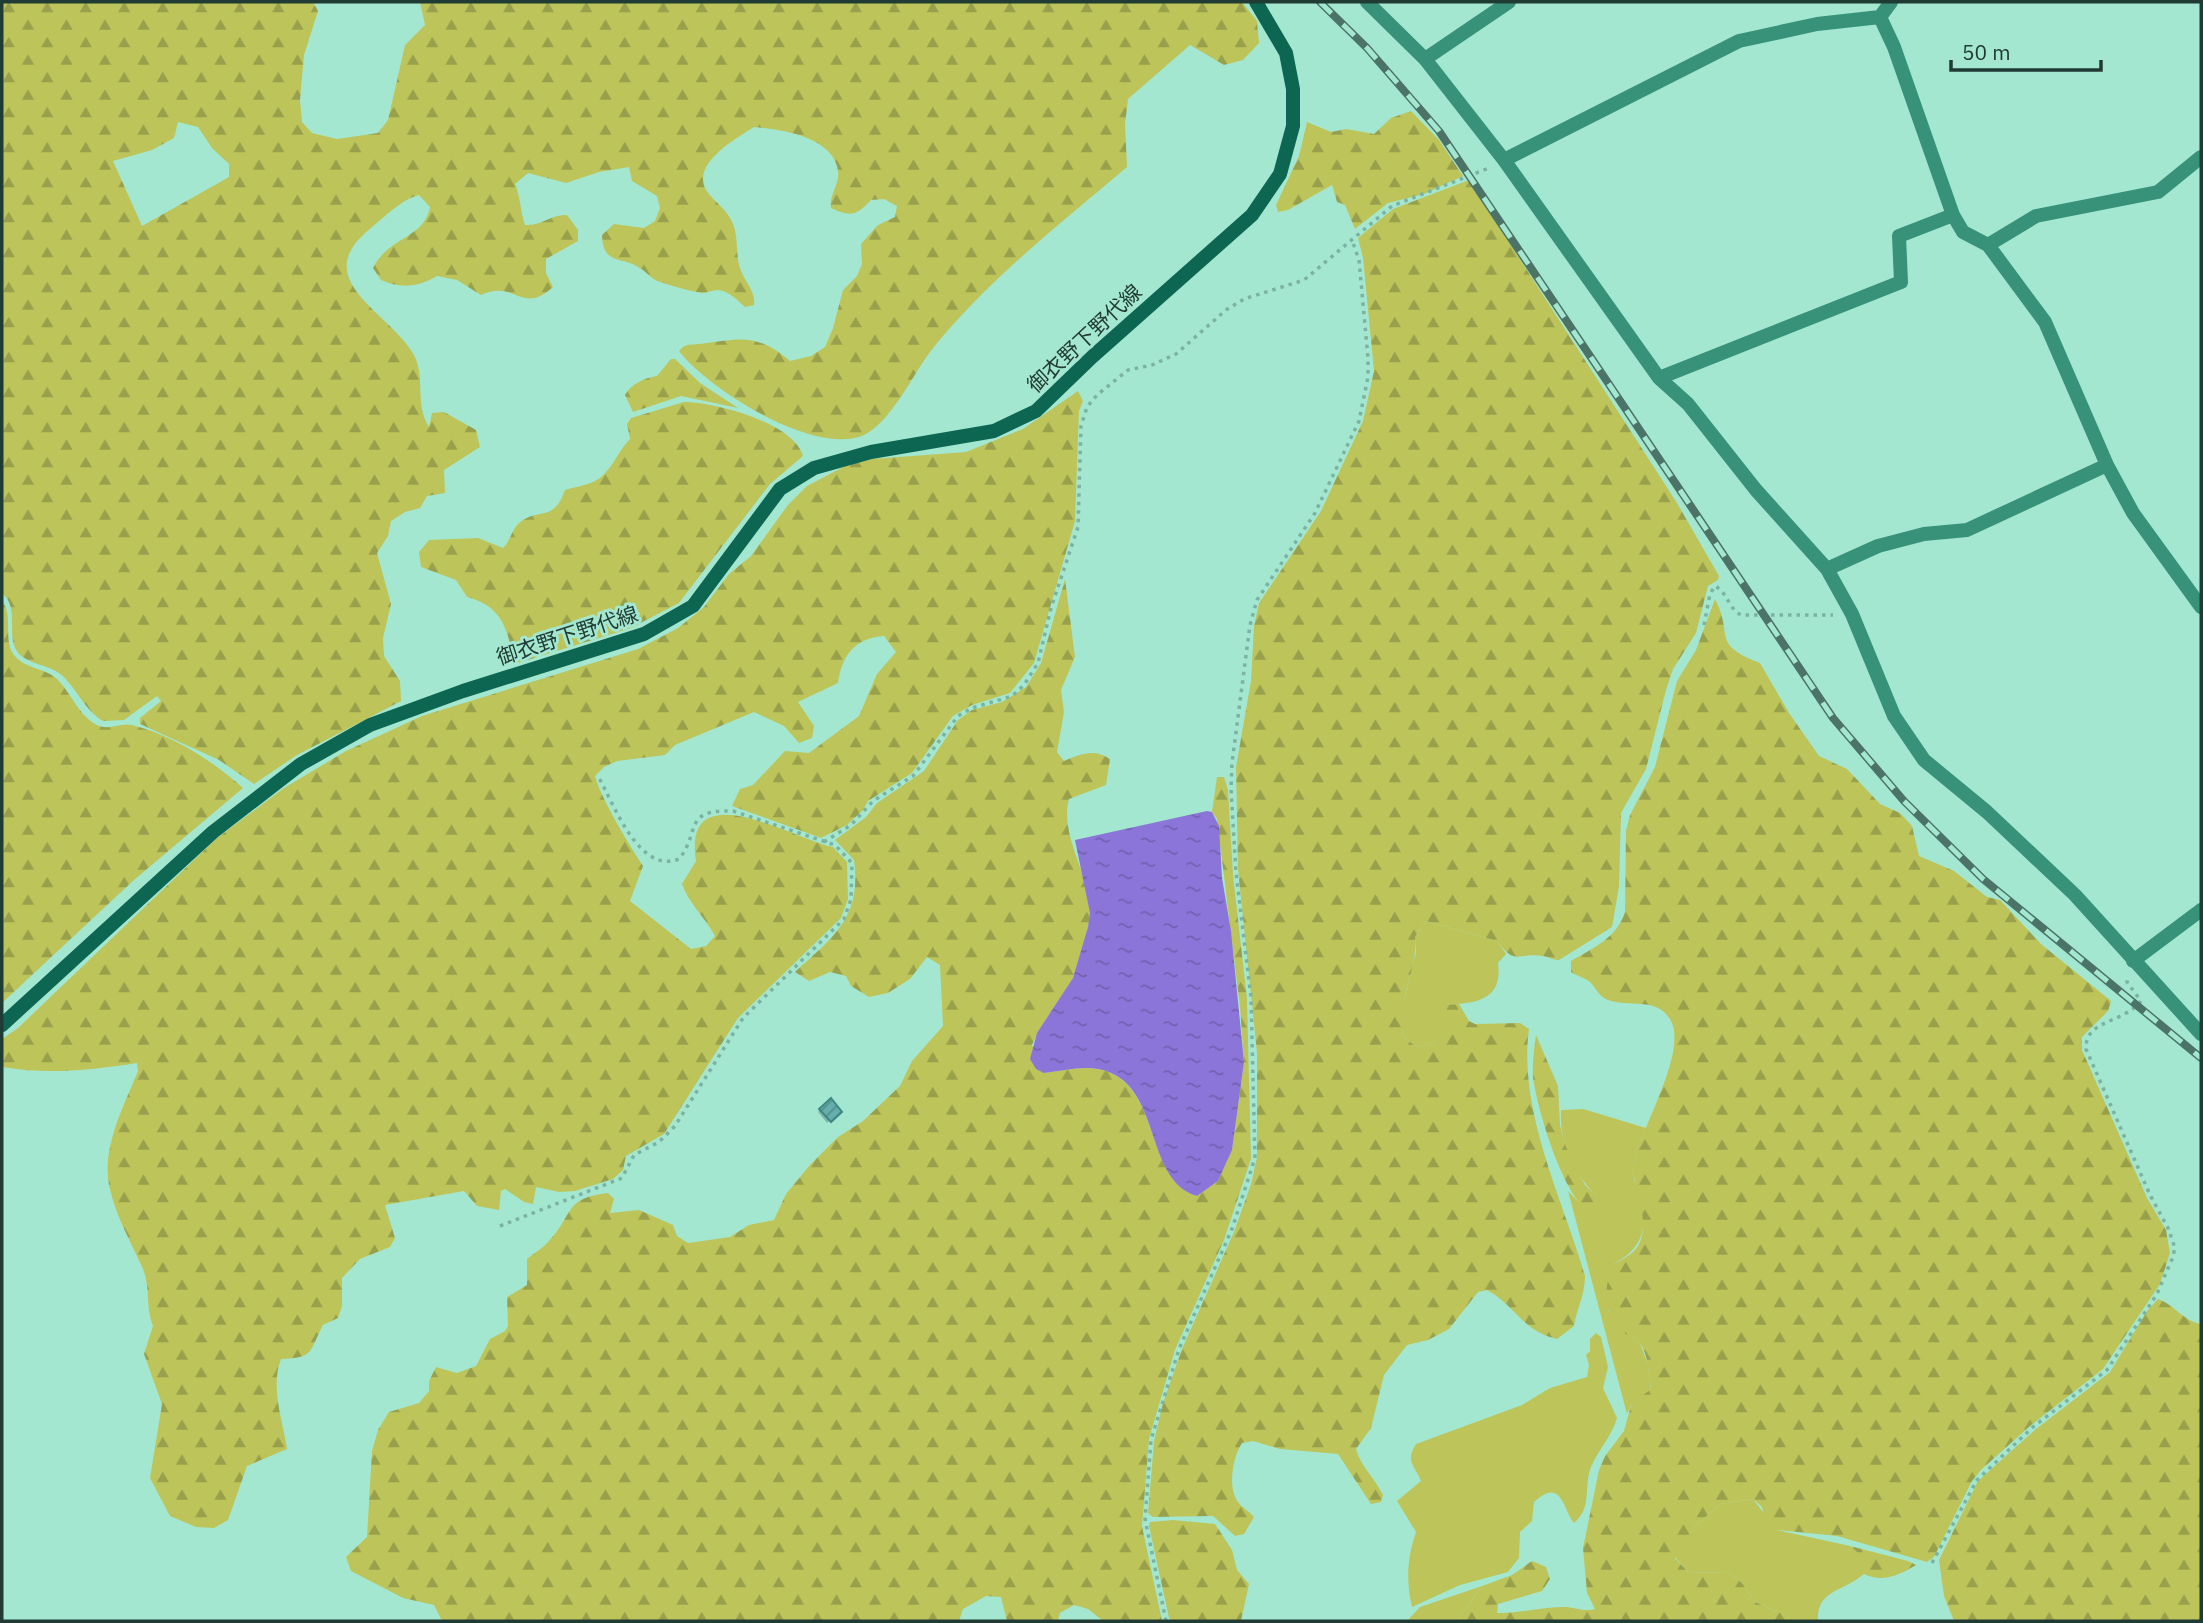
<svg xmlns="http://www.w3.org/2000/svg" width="2203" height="1623" font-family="'IBM Plex Sans','Noto Sans JP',sans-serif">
<defs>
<pattern id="forest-firs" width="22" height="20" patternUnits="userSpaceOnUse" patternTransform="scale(1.75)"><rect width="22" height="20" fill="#bdc45a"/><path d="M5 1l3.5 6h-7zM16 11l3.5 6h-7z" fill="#99a04b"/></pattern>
<pattern id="water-ripples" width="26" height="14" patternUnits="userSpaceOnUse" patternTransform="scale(1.75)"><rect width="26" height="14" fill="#8c75d9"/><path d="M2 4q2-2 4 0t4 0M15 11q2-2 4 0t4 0" fill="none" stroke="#7261b1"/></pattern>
<pattern id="building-hatch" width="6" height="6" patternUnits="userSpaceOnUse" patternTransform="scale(1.75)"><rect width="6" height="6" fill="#65aeab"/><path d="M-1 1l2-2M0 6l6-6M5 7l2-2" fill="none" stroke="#538f8c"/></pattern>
</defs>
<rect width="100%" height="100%" fill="#a4e7d1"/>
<path fill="#bdc45a" d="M1426 921 1497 941 1506 954 1498 963C1503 1000 1477 1003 1447 1005V1032L1434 1043 1417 1047 1403 1037 1400 1015 1416 952 1415 937Z
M1583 1109 1646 1128C1640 1143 1632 1159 1634 1176 1634 1185 1640 1193 1642 1202 1648 1233 1639 1251 1612 1265L1608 1311 1620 1330 1639 1341 1648 1364 1651 1390 1631 1405 1627 1414 1568 1191 1591 1215 1598 1197C1575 1176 1559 1142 1561 1110Z
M1596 1333 1601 1337 1608 1367 1603 1388 1617 1418C1612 1436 1598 1450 1591 1467 1583 1488 1593 1507 1574 1523 1563 1510 1562 1476 1534 1502L1532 1521 1520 1532 1519 1558 1508 1572 1460 1585 1412 1607C1406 1581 1407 1558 1416 1532L1397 1501 1421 1481C1414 1464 1405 1462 1416 1444L1522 1405 1550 1388 1587 1377 1589 1365 1586 1355 1590 1351V1339Z
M1753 1499 1777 1530 1850 1546 1865 1558 1864 1574C1843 1592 1816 1590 1818 1621H1790L1785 1615 1755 1602 1742 1583 1727 1572 1689 1573 1675 1557 1694 1527 1720 1504Z
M1482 1586 1457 1621H1407L1420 1607Z"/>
<path fill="url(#forest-firs)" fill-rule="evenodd" d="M2 2H313L318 11 304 55 300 100 302 122 312 133 337 139 378 133 388 120 405 45 425 25 420 2H1242L1257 21 1259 43 1243 60 1224 65 1190 45 1128 99 1125 124 1127 167C1059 225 986 281 930 352 912 376 891 422 864 435 815 457 708 389 679 351 685 343 691 345 699 344 738 339 757 332 790 361L811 356 825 347 833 328 843 290 857 276 862 264 861 244 878 225 895 217 897 206 884 199 871 200C856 216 851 217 831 208 829 194 840 184 838 171 834 137 781 129 754 127 737 138 691 163 706 190 714 202 728 210 733 224 739 239 735 256 741 271 746 283 756 293 754 305L745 307C737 300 729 291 718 290 712 290 708 293 702 293 689 291 673 286 660 282 651 279 646 271 638 267 620 256 603 265 602 235L614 224 644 228 655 221 660 208 657 196 632 181 629 167 599 172 566 183 528 173 515 184C521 198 520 211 525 225 542 226 551 214 567 215L578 230V241L546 259V273L553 287C521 316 516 279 481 295L457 280 437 276C419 287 400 289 381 280L373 268C389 236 424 239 430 207L419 195C399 201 387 215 371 228 306 280 389 311 414 355 426 379 414 402 429 427L432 413 444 412 476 430 480 447 444 470 445 493 427 496 420 508 405 512 391 521 388 536 377 553 391 604 383 638 384 656 400 681 401 701 297 755 254 784 219 760 140 724V718L161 701 157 696 124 720 103 721C83 709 76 686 59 673 47 665 29 664 19 654 4 637 21 609 2 593ZM178 122 198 127 212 148 229 164V177L142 226 113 161 152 150 174 138Z
M1411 111 1439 140 1463 176 1424 194 1388 203 1355 229 1345 205 1337 202 1332 185 1288 210 1278 212 1276 205 1299 156 1307 122 1331 132 1346 129 1374 134 1391 118Z
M1469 180 1677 503 1719 576 1718 580 1708 586 1696 633 1673 669 1666 690 1646 769 1621 813 1619 887 1612 927 1559 960C1552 960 1550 957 1543 956 1518 952 1516 967 1497 941L1426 921 1415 937C1418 972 1397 994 1403 1037L1417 1047 1434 1043 1446 1032 1447 1005 1459 1004 1469 1021 1475 1024 1520 1023 1529 1029C1518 1111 1562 1197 1585 1276 1585 1295 1577 1308 1574 1326L1557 1339C1522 1331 1516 1306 1487 1290L1478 1292 1449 1329 1428 1340 1407 1345 1384 1375 1371 1428 1356 1449C1361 1467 1375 1478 1383 1495L1381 1502 1371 1504 1338 1454 1280 1449 1253 1441 1242 1443C1233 1457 1227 1487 1238 1502 1241 1507 1249 1511 1254 1517L1244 1534 1235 1536 1213 1516 1153 1517 1148 1513 1154 1441 1163 1403 1182 1349 1234 1232 1251 1184 1257 1157V1053L1238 870 1236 767 1251 681 1254 626 1259 603 1321 511 1363 421 1374 371 1363 258 1358 238 1393 209Z
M671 359H675L700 383 738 408 681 396 633 412 625 395C631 384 644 378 657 376Z
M1078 391 1083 401 1079 411 1075 521 1034 663 1010 693 972 705 953 716 912 773 868 801 863 810 847 825 821 838 732 806 740 789 753 785 785 751 809 753 859 716 877 674 896 652 884 636C855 638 842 655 838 683L798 702 814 726 812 738 799 743 784 726 754 712 675 745 665 755 617 761 604 767 595 776C601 799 630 846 643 866L630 901 691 949 706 946 715 936C705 917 689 904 682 884L696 861C682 771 794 839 833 847L847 862 848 899 841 918 738 1018 664 1134 626 1156 623 1170 613 1179 575 1191 559 1192 536 1187 533 1204 524 1202 505 1189 501 1191 499 1210 477 1206 464 1191 385 1205 395 1238 390 1247 360 1259 342 1278V1306L338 1318 323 1325C309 1351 315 1358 281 1359 270 1388 283 1421 287 1449L247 1466 228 1520 214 1528 196 1527 170 1516 150 1478 162 1404 144 1354 153 1326C145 1307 151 1289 143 1269 131 1242 115 1215 109 1185 102 1146 124 1106 138 1071L137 1063C91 1070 48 1075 2 1067V1039L18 1028 217 838 284 788 346 751 422 716 638 649 678 628 704 607 729 574 751 556 788 505 807 486 847 465 872 459 966 452 1023 429Z
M684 402C715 402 794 423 803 456L770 484 679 603 631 628 515 664C507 630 504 607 467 597L456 580 421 567 419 552 429 540 478 538 503 548C510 541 512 530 518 524 538 506 553 524 565 490 574 487 584 486 593 482 611 474 617 452 630 439L627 424 631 418Z
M1065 579 1075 657 1061 690 1064 712 1057 752 1064 761C1080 754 1094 748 1110 759L1106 785 1069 799C1059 837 1091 874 1090 914 1090 925 1075 977 1069 986 1056 1006 1042 1022 1032 1045L1044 1073C1061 1071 1080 1066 1098 1069 1163 1081 1143 1180 1197 1196L1218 1181 1232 1150 1244 1062 1240 1007 1217 819 1212 812 1217 777H1224L1228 790 1233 875 1247 999 1251 1159 1224 1240 1175 1350 1149 1439 1142 1526 1162 1621H1103L1088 1609 1074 1605 1060 1613 1058 1621H1007L1001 1597 986 1596 963 1609 959 1621H442L434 1605 403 1598 351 1571 346 1557 367 1537 372 1451 378 1430 389 1412 419 1403 429 1391V1381L436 1367 457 1373 476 1366 490 1339 505 1331 508 1326 507 1297 527 1285V1259C534 1253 543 1248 549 1241 574 1215 563 1198 608 1193L614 1199 610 1213 639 1210 673 1225 677 1236 688 1243 730 1237 749 1225 774 1220 786 1194 810 1165 838 1137 863 1121 900 1086 912 1061 943 1026 940 965 927 957 910 979 888 993 869 997 851 986 846 976 830 972 809 981 795 972C833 937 862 918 854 860L835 840 866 817 877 803 924 771 958 720 972 710 1002 702 1026 687 1041 663Z
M1715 599C1734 635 1710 644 1760 663L1789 713 1819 756 1847 769 1880 804 1900 813 1912 826 1919 856 1954 871 1987 897 2000 900 2041 944 2111 1001 2108 1011 2082 1037V1050L2147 1198 2166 1230 2170 1253 2160 1284 2103 1369 2030 1426 1982 1469 1972 1481 1934 1557 1927 1562 1837 1536 1777 1530 1765 1519 1762 1507 1753 1499 1720 1504 1694 1527 1675 1558 1689 1573 1727 1572 1742 1583 1755 1602 1785 1615 1790 1621H1457L1482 1586 1512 1575 1532 1561 1546 1567 1550 1579 1542 1591 1498 1604 1497 1613C1520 1614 1543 1606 1566 1607 1577 1608 1584 1612 1595 1609L1587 1593 1583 1548 1599 1470 1605 1456 1624 1431 1631 1405 1651 1389C1649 1375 1649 1355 1639 1342 1635 1337 1626 1335 1621 1331 1601 1312 1605 1287 1612 1265 1623 1259 1635 1254 1640 1242 1651 1212 1628 1186 1635 1158 1643 1125 1687 1052 1671 1021 1658 996 1630 1008 1608 1000 1599 997 1596 988 1590 982 1585 978 1577 976 1571 972V961C1593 948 1617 938 1625 912L1626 831 1630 815 1655 767 1677 681 1696 650Z
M2 601C13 614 4 636 12 652 22 669 44 667 57 679 71 693 78 714 95 724 108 732 119 722 132 725 172 735 213 761 243 788L134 880 2 1003Z
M1536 1035 1558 1086 1560 1125 1566 1147 1585 1185 1598 1197 1604 1214 1597 1218C1565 1205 1538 1112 1533 1078 1532 1064 1534 1049 1536 1035Z
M2158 1299C2175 1305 2183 1321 2201 1324V1621H1954L1944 1596 1939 1560 1978 1481 2036 1429 2110 1372 2147 1311Z
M1173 1520 1215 1524 1232 1550 1237 1570 1249 1584 1241 1621H1172L1169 1618 1149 1526 1150 1522Z
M1850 1546 1908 1561 1916 1565C1900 1575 1882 1583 1864 1574V1558Z"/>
<path fill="url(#water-ripples)" d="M1207 811 1212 812 1219 826 1222 878 1231 931 1244 1062 1232 1150 1218 1181 1197 1196C1142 1180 1164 1081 1098 1069 1080 1066 1062 1071 1044 1073L1036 1069 1030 1059 1037 1033 1073 978 1088 927 1090 913 1075 840Z"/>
<path fill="#0003" d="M830 1101 840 1112 827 1123 818 1112Z"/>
<path fill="url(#building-hatch)" stroke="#3d8784" stroke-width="2" d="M831 1098 842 1112 831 1122 819 1109Z"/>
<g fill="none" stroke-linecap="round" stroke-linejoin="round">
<path stroke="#7cb2a1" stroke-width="3.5" stroke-dasharray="3.5 5" stroke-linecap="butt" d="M1704 625 1710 594 1715 586C1728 593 1728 608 1741 615H1833
M824 842 851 825 873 801 913 776 958 716 972 708 1012 696 1024 685 1038 663 1051 608 1078 527 1081 426 1087 407 1097 395 1128 370 1152 365 1176 354 1226 310 1244 299 1304 280 1392 206 1489 168
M500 1226 622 1178 634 1155 659 1142 675 1126 743 1018 844 919 851 899 852 863 835 845 733 811C682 809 701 832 679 859 639 875 614 804 598 776
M1932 1563 1977 1480 2033 1427 2107 1370 2157 1294 2172 1259 2175 1248 2168 1228 2150 1195 2086 1049C2085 1019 2123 1024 2141 1001L2127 982 2128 977
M1166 1621 1145 1519 1151 1440 1179 1349 1232 1229 1255 1158 1251 997 1236 873 1231 789 1232 763 1250 625 1257 600 1315 513 1359 421 1368 377V358L1359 260 1352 240"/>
<path stroke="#389279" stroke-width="14" d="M1367 2 1425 59 1504 160 1659 378 1688 404 1756 490 1827 569 1852 614 1894 716 1924 760 1987 812 2075 895 2201 1034
M1880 17 1891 2
M1425 59 1509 2
M1504 160 1739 41 1817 24 1880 17 1894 47 1953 215 1963 232 1988 245 2036 216 2158 192 2201 157
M1988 245 2045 322 2107 465 2133 513 2201 607
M1659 378 1901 282 1899 236 1953 215
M1827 569 1878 546 1924 534 1967 530 2107 465
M2133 961 2201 910"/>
<path stroke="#0c6652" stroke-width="14" d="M2 1025 213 832 301 764 370 725 463 691 644 634 693 606 780 489 814 468 871 452 994 431 1036 411 1092 357 1252 215 1280 174 1293 126V89L1286 53 1256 2"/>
<defs>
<path id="rail" d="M1320 2 1367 48 1439 131 1833 718 1904 801 1983 879 2201 1058"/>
</defs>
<use href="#rail" stroke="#4b7367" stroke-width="8"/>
<use href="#rail" stroke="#a4e7d1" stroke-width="5" stroke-dasharray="16" stroke-linecap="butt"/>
</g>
<g text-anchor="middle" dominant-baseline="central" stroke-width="6" stroke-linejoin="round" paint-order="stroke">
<g font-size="21" fill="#203b33" stroke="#a4e7d1">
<text transform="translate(1084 338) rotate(-43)">御衣野下野代線</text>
<text transform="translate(567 635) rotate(-18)">御衣野下野代線</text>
</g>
</g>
<rect width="2203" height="1623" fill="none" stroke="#203b33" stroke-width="7"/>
<path d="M1951 60v10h150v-10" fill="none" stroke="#203b33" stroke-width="3.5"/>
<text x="1962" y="60" font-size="21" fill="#203b33" stroke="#a4e7d1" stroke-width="5" paint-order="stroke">50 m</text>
</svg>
